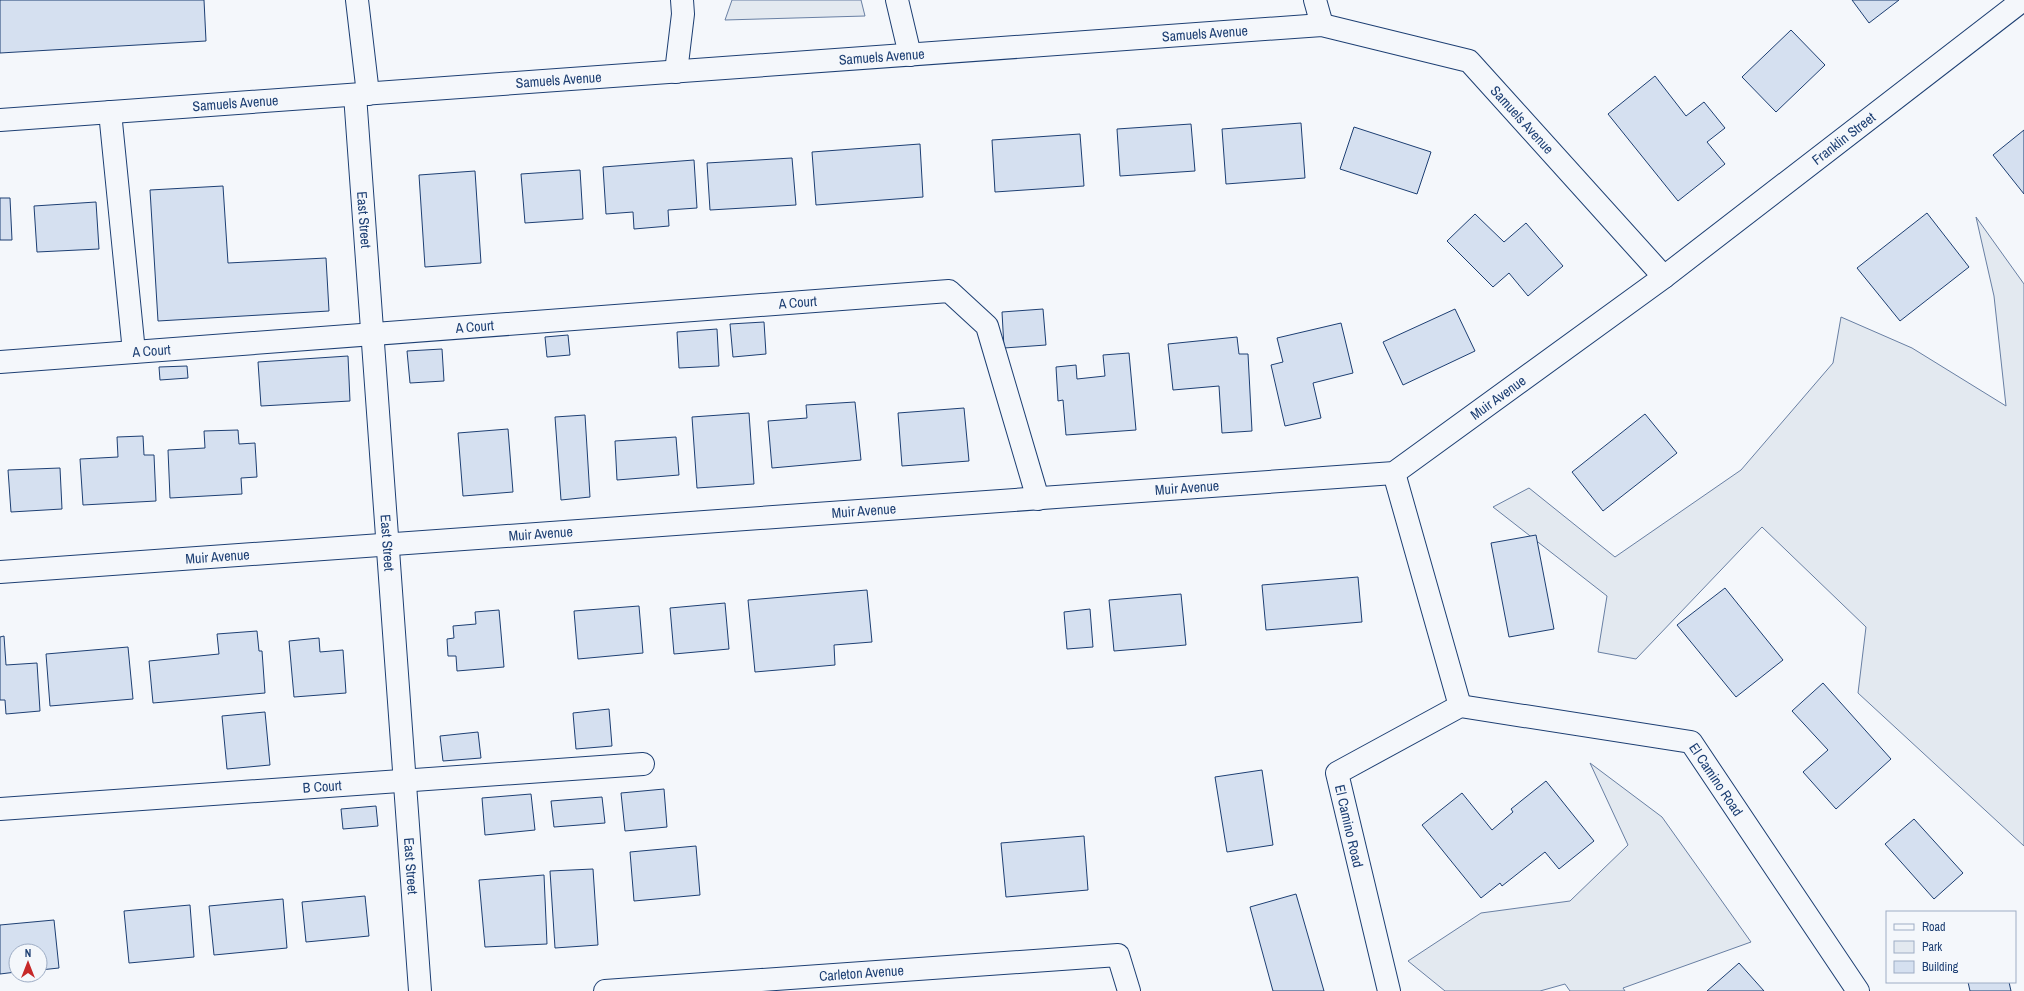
<svg xmlns="http://www.w3.org/2000/svg" width="2024" height="991" font-family="'Archivo Narrow',sans-serif">
<rect width="100%" height="100%" fill="#f4f7fb"/>
<path fill="#e3e9f0" stroke="#687fa3" d="M732 0H861L865 16 725 20Z
M1976 217 2024 284V846L1858 693 1866 627 1762 527 1636 659 1598 652 1607 596 1493 507 1529 488 1615 557 1741 470 1833 363 1841 317 1912 348 2006 406 1994 296Z
M1590 763 1662 817 1751 942 1623 988 1625 991H1570L1565 984 1540 991H1445L1408 961 1481 913 1570 901 1628 845Z"/>
<path fill="#d5e0f0" stroke="#1d3f73" d="M0 0H204L206 41 0 53Z
M1852 0H1899L1869 23Z
M1791 30 1825 65 1776 112 1742 77Z
M1655 76 1686 116 1704 102 1725 128 1707 142 1725 164 1678 201 1608 114Z
M1301 123 1305 178 1226 184 1222 129Z
M1191 124 1195 171 1120 176 1117 129Z
M1354 127 1431 152 1417 194 1340 169Z
M2024 130V194L1993 155Z
M1080 134 1084 186 995 192 992 140Z
M920 144 923 197 816 205 812 152Z
M792 158 796 205 710 210 707 163Z
M694 160 697 208 668 210 669 226 634 229 633 212 606 214 603 167Z
M580 170 583 219 525 223 521 174Z
M475 171 481 263 425 267 419 175Z
M223 186 228 263 326 258 329 311 158 321 150 190Z
M0 198H10L12 240H0Z
M96 202 99 249 37 252 34 206Z
M1927 213 1969 267 1900 321 1857 268Z
M1475 214 1504 242 1526 223 1563 266 1528 296 1509 273 1493 287 1447 241Z
M1043 309 1046 345 1004 348 1002 312Z
M1455 309 1475 351 1403 385 1383 342Z
M764 322 766 354 733 357 730 324Z
M1341 323 1353 373 1313 383 1321 418 1285 426 1271 365 1283 362 1277 338Z
M717 329 719 366 679 368 677 332Z
M568 335 570 355 547 357 545 337Z
M1237 337 1239 354H1248L1252 431 1222 433 1219 386 1173 390 1168 344Z
M442 349 444 381 410 383 407 351Z
M1129 353 1136 430 1066 435 1063 400 1058 401 1056 367 1076 365 1077 379 1105 376 1103 355Z
M348 356 350 401 261 406 258 362Z
M187 366 188 378 160 380 159 367Z
M855 402 861 460 772 468 768 421 807 418 806 405Z
M964 408 969 461 902 466 898 413Z
M749 413 754 484 697 488 692 417Z
M1645 414 1677 453 1603 511 1572 472Z
M585 415 590 497 561 500 555 417Z
M508 429 513 492 463 496 458 433Z
M238 430 239 444 255 443 257 477 241 478 242 494 170 498 168 450 205 448 204 431Z
M143 436 144 455H154L156 501 83 505 80 459 118 457 117 437Z
M676 437 679 475 617 480 615 441Z
M60 468 62 509 11 512 8 470Z
M1536 535 1554 629 1509 637 1491 543Z
M1358 577 1362 622 1266 630 1262 585Z
M1725 588 1783 660 1736 697 1677 625Z
M867 590 872 642 834 645 835 665 755 672 748 600Z
M1181 594 1186 645 1114 651 1109 600Z
M725 603 729 649 674 654 670 608Z
M639 606 643 653 578 659 574 611Z
M1090 609 1093 647 1067 649 1064 612Z
M499 610 504 667 457 671 456 656H448L447 639 454 638 453 626 476 624 475 612Z
M257 631 259 651H262L265 693 153 703 149 661 219 654 217 634Z
M4 636 6 665 37 663 40 711 6 714 5 700H0V637Z
M319 638 320 652 343 650 346 693 294 697 289 641Z
M128 647 133 699 50 706 46 654Z
M1823 683 1891 759 1836 809 1803 772 1828 750 1792 711Z
M609 709 612 746 576 749 573 713Z
M265 712 270 765 227 769 222 716Z
M478 732 481 758 443 761 440 736Z
M1262 770 1273 845 1227 852 1215 777Z
M1546 781 1594 841 1559 869 1545 852 1502 886 1500 883 1481 898 1422 825 1462 793 1492 830 1513 812 1511 809Z
M664 789 667 827 625 831 621 793Z
M531 794 535 830 485 835 482 798Z
M602 797 605 823 554 827 551 801Z
M376 806 378 826 343 829 341 809Z
M1914 819 1963 873 1934 899 1885 844Z
M1084 836 1088 890 1006 897 1001 843Z
M696 846 700 895 634 901 630 852Z
M593 869 598 945 555 948 550 871Z
M544 875 547 944 485 947 479 880Z
M1296 894 1324 991H1273L1250 907Z
M365 896 369 936 306 942 302 902Z
M283 899 287 948 214 955 209 906Z
M190 905 194 957 129 963 124 911Z
M54 920 59 968 40 970V951H16V972L0 974V925Z
M1739 963 1764 991H1707Z
M1968 982H2009L2011 991H1970Z"/>
<g fill="none" stroke-linecap="round" stroke-linejoin="round">
<defs>
<g id="minor">
<path d="M357 0 368 94"/>
<path d="M897 0 910 55"/>
<path d="M1315 0 1322 25"/>
<path d="M676 72 683 14 682 0"/>
<path id="s1" d="M355 95 420 991"/>
<path d="M110 112 134 352"/>
<path id="s2" d="M0 120 1322 25 1469 61 1664 277"/>
<path id="s3" d="M0 362 949 291 987 326 1038 499"/>
<path d="M1394 473 1460 706"/>
<path id="s4" d="M0 572 1394 473 1664 277 2023 0"/>
<path id="s5" d="M0 809 643 764"/>
<path id="s6" d="M605 991 1118 955 1129 991"/>
<path id="s7" d="M1389 991 1337 773 1460 706 1691 742 1858 991"/>
</g>
</defs>
<use href="#minor" stroke="#1d3f73" stroke-width="24"/>
<use href="#minor" stroke="#f4f7fb" stroke-width="22"/>
</g>
<g text-anchor="middle" dominant-baseline="central" stroke-width="3" stroke-linejoin="round" paint-order="stroke">
<g font-size="14" fill="#1d3f73" stroke="#f4f7fb">
<text stroke="none"><textPath href="#s2" startOffset="1208">Samuels Avenue</textPath></text>
<text stroke="none"><textPath href="#s2" startOffset="884">Samuels Avenue</textPath></text>
<text stroke="none"><textPath href="#s2" startOffset="560">Samuels Avenue</textPath></text>
<text stroke="none"><textPath href="#s2" startOffset="236">Samuels Avenue</textPath></text>
<text stroke="none"><textPath href="#s2" startOffset="1556">Samuels Avenue</textPath></text>
<text stroke="none"><textPath href="#s4" startOffset="1958">Franklin Street</textPath></text>
<text stroke="none"><textPath href="#s1" startOffset="125">East Street</textPath></text>
<text stroke="none"><textPath href="#s3" startOffset="800">A Court</textPath></text>
<text stroke="none"><textPath href="#s3" startOffset="476">A Court</textPath></text>
<text stroke="none"><textPath href="#s3" startOffset="152">A Court</textPath></text>
<text stroke="none"><textPath href="#s4" startOffset="1526">Muir Avenue</textPath></text>
<text stroke="none"><textPath href="#s4" startOffset="1190">Muir Avenue</textPath></text>
<text stroke="none"><textPath href="#s4" startOffset="866">Muir Avenue</textPath></text>
<text stroke="none"><textPath href="#s4" startOffset="542">Muir Avenue</textPath></text>
<text stroke="none"><textPath href="#s1" startOffset="449">East Street</textPath></text>
<text stroke="none"><textPath href="#s4" startOffset="218">Muir Avenue</textPath></text>
<text stroke="none"><textPath href="#s7" startOffset="643">El Camino Road</textPath></text>
<text stroke="none"><textPath href="#s5" startOffset="323">B Court</textPath></text>
<text transform="translate(1349 826) rotate(77)">El Camino Road</text>
<text stroke="none"><textPath href="#s1" startOffset="773">East Street</textPath></text>
<text stroke="none"><textPath href="#s6" startOffset="257">Carleton Avenue</textPath></text>
</g>
</g>
<rect x="1886" y="911" width="130" height="72" fill="#f4f7fb" stroke="#9eadc5"/>
<rect x="1894" y="924" width="20" height="6" fill="#f4f7fb" stroke="#9eadc5"/>
<text x="1922" y="931" font-size="12" fill="#1d3f73">Road</text>
<rect x="1894" y="941" width="20" height="12" fill="#e3e9f0" stroke="#9eadc5"/>
<text x="1922" y="951" font-size="12" fill="#1d3f73">Park</text>
<rect x="1894" y="961" width="20" height="12" fill="#d5e0f0" stroke="#9eadc5"/>
<text x="1922" y="971" font-size="12" fill="#1d3f73">Building</text>
<g transform="translate(28 963)"><circle r="19" fill="#f4f7fb" stroke="#9eadc5"/>
<path d="M0-3L7 15L0 10L-7 15Z" fill="#c62828"/>
<text y="-6" font-size="11" font-weight="bold" text-anchor="middle" fill="#1d3f73">N</text>
</g>
</svg>
